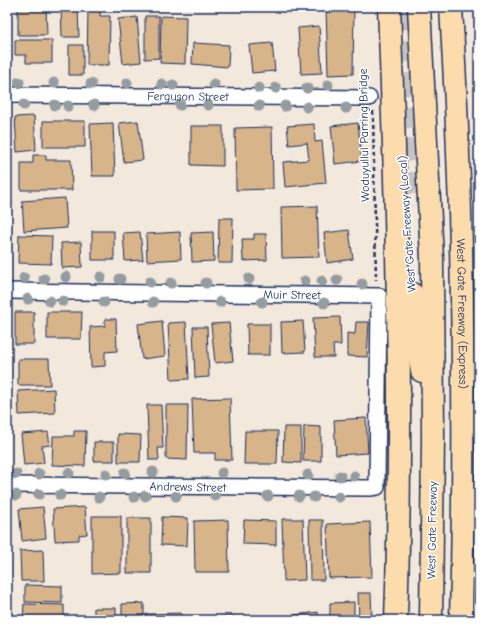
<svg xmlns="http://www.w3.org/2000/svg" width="486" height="627" font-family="'Comic Neue',sans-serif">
<rect width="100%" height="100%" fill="#f3e8dc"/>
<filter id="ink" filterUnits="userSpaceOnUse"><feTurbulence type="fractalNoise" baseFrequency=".025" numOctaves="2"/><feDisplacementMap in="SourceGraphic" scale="8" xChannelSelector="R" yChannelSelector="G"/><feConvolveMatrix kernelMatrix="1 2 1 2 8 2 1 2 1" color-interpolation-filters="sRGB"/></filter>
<g filter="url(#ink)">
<path fill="#d7b489" stroke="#1b2f5e" d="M18 7H46L47 35H18Z
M61 7H78L79 37H62Z
M88 7H100V16H110L109 65H87Z
M354 7 353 74 328 75 326 8Z
M145 16H159V58L145 59Z
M161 16 186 17 185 64 160 63Z
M137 17 141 62 123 64 118 19Z
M319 26 322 73 301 74 298 28Z
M15 40H52V63H26V55H15Z
M193 43 229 45 228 67 192 64Z
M272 43 275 71 252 73 249 45Z
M69 45H83V75H69Z
M34 116 36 150 17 152 15 117Z
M43 121H85V147H43Z
M138 121 143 160 124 162 119 123Z
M113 123 115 176H92L90 124Z
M358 123 362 161 335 164 331 126Z
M314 124 315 142 322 141 326 183 285 187 283 162 309 160 307 143 289 145 287 126Z
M191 126H223V166L191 165Z
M272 127 273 189 236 190 235 128Z
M33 155H46V160H71L72 190H21V163H33Z
M65 198 67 228 24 231 22 201Z
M317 206 319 257 282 258 281 207Z
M219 218H233L232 263H218Z
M349 230 353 259 327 263 324 233Z
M92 231H114V260H92Z
M140 232 143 260 125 261 123 233Z
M180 232 181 259 147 261 146 234Z
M213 232 214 261 192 262 191 233Z
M254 234H266L267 260 243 261 242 239H254Z
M19 235 52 236 51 264 18 263Z
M81 242 82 267 62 268 61 243Z
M15 312H34V344H15Z
M47 312H82L81 339H47Z
M340 317 341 345H333L334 357H315L313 318Z
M105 319H116L117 351 105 352V366L91 367 90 327 105 326Z
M162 321 165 356 142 359 138 324Z
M303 321 305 352 282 353 281 322Z
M186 322 189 379 171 380 168 323Z
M356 322H369L367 357 347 356V333L355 334Z
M229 323 233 361 215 363 211 324Z
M247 324H270V355H248Z
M193 327H207L209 377 195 378Z
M18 359H49L50 385H18Z
M54 389 55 413 19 415 18 391Z
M230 398 232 460H215V453H194L192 399Z
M147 405H161L163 448H158L159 460H149Z
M166 405H188L187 460 166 459Z
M366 418 368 453 336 455 334 420Z
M304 426 321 427V461H303Z
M284 427H301V463L283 462Z
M74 431H86L85 466 52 465 53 436H74Z
M245 431H278L277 464H244Z
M48 432 50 445 42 446 44 463 24 465 21 434Z
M118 434 141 435 140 462H118Z
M94 442H114V461H94Z
M43 507 46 538 22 541 19 509Z
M85 507 87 534 79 535V540L55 541 53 509Z
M92 516H121V573L92 574Z
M162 517 188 518 187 546 161 545Z
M127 518H151V573H127Z
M282 519H303L305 580 284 581Z
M228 520 229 572H195L194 521Z
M244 520 276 521V545L243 544Z
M309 520H323L324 580H310Z
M370 522 372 577 329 578 327 524Z
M43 550 44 581H21L20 551Z
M25 585 62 586V603L25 602Z
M358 593H371L372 620H359Z
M354 602V620H330V603Z
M144 603V620H122V604Z
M24 604 64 605V620H23Z
M94 608H116V620H94Z
M318 612V620H294V615Z
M181 613 182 620H147V614Z
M234 616V620H197V619Z"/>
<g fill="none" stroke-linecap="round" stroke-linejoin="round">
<path stroke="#c8c3c3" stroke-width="22" stroke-dasharray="22 11" stroke-linecap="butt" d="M407 7 419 205"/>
<defs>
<g id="minor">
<path id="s1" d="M7 95 369 98"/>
<path id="s2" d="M7 291 379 296 377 487 370 488 7 485"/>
</g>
<g id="highway">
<path d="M389 7C397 211 403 415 396 620"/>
<path d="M419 7 432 258 433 439 431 620"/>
<path id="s3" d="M451 7C463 211 466 416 461 620"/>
<path d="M412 294 415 326 422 371"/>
</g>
</defs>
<use href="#minor" stroke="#1b2f5e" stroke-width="18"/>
<use href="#highway" stroke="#1b2f5e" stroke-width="25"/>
<path stroke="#1b2f5e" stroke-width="2.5" stroke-dasharray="4 3" stroke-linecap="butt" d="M373 111 376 280"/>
<use href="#minor" stroke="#fff" stroke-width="15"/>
<use href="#highway" stroke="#fcdcac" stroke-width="22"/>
</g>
<g fill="#959ca0">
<circle cx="19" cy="82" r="5.5"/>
<circle cx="54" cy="83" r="5.5"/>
<circle cx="127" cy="83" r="5.5"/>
<circle cx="91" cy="84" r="5.5"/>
<circle cx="162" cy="84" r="5.5"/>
<circle cx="214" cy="84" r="5.5"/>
<circle cx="173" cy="85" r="5.5"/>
<circle cx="328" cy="85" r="5.5"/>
<circle cx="259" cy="88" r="5.5"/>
<circle cx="276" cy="88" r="5.5"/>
<circle cx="307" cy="88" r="5.5"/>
<circle cx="24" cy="105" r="5.5"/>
<circle cx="55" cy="105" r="5.5"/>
<circle cx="94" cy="105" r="5.5"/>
<circle cx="180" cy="105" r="5.5"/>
<circle cx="208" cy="105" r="5.5"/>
<circle cx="68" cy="106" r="5.5"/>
<circle cx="259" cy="106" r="5.5"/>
<circle cx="285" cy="106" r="5.5"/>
<circle cx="307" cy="107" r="5.5"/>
<circle cx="346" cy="108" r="5.5"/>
<circle cx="66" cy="277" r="5.5"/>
<circle cx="101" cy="277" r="5.5"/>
<circle cx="24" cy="278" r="5.5"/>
<circle cx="44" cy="279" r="5.5"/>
<circle cx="120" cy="279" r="5.5"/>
<circle cx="249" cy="279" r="5.5"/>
<circle cx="337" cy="280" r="5.5"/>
<circle cx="305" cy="281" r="5.5"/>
<circle cx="322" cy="281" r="5.5"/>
<circle cx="150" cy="282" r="5.5"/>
<circle cx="171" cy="283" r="5.5"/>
<circle cx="206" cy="283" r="5.5"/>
<circle cx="362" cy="284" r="5.5"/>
<circle cx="28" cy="299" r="5.5"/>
<circle cx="50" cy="301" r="5.5"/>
<circle cx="63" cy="301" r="5.5"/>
<circle cx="104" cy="302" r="5.5"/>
<circle cx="153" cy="302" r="5.5"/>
<circle cx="220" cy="302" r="5.5"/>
<circle cx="262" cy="302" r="5.5"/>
<circle cx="324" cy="303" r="5.5"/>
<circle cx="153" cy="472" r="5.5"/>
<circle cx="69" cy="473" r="5.5"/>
<circle cx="125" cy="473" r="5.5"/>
<circle cx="222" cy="473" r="5.5"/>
<circle cx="16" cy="474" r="5.5"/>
<circle cx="39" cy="474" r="5.5"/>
<circle cx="106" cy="474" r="5.5"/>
<circle cx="308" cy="475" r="5.5"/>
<circle cx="340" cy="476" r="5.5"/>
<circle cx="354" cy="476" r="5.5"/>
<circle cx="39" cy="494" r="5.5"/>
<circle cx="16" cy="495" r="5.5"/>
<circle cx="60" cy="495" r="5.5"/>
<circle cx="145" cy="496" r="5.5"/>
<circle cx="176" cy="496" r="5.5"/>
<circle cx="215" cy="496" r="5.5"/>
<circle cx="268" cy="496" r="5.5"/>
<circle cx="299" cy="496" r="5.5"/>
<circle cx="99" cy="497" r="5.5"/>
<circle cx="134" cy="497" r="5.5"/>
<circle cx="314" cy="497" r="5.5"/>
<circle cx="339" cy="497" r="5.5"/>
</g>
</g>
<g text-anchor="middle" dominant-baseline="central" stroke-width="3" stroke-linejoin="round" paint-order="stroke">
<g font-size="12" fill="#1b2f5e" stroke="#fff">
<text stroke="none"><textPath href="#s1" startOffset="181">Ferguson Street</textPath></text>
<text transform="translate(364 135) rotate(-91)">Woduyullul Parring Bridge</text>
<text transform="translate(407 224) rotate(-94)">West Gate Freeway (Local)</text>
<text stroke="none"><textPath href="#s2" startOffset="285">Muir Street</textPath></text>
<text stroke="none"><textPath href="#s3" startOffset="307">West Gate Freeway (Express)</textPath></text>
<text transform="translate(188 487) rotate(1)">Andrews Street</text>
<text transform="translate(432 530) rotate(-89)">West Gate Freeway</text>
</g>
</g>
<rect width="486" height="627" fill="none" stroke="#fff" stroke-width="24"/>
<rect x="12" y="12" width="462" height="603" fill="none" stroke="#1b2f5e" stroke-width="1.5" filter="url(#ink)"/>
</svg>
